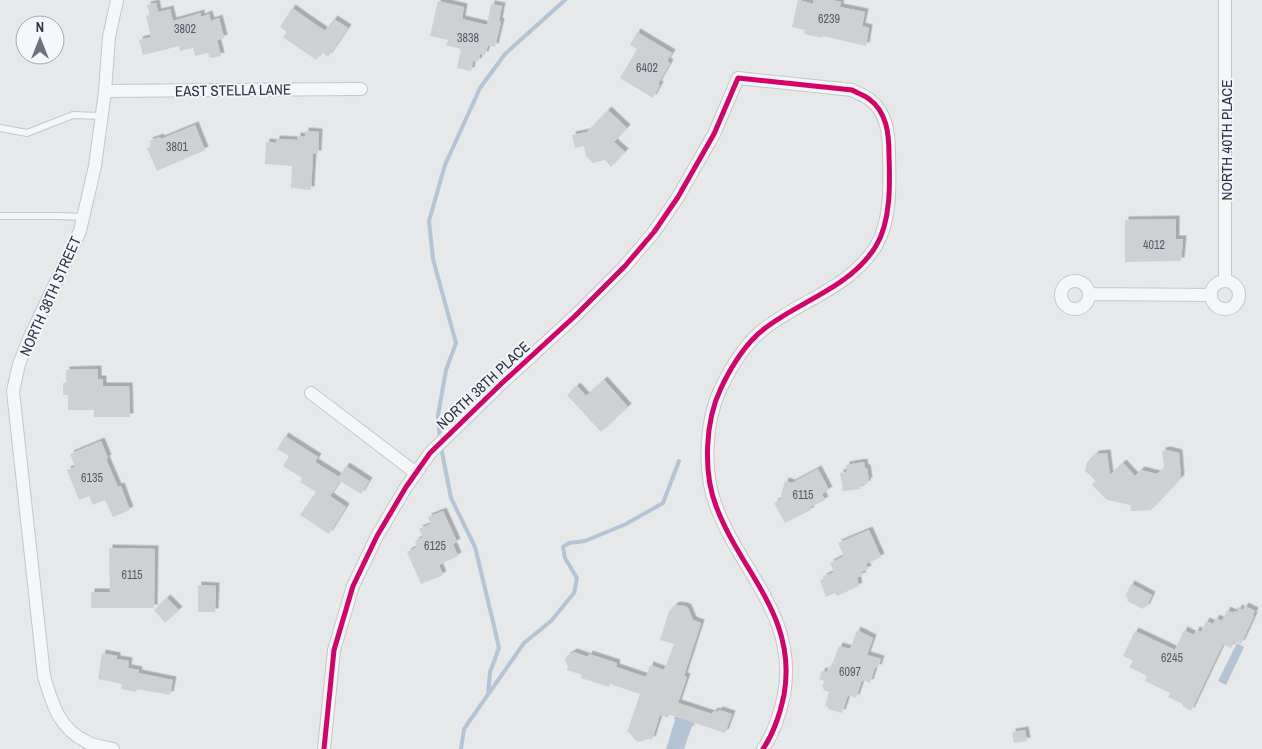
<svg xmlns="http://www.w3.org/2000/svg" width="1262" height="749" font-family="'Archivo Narrow',sans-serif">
<defs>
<filter id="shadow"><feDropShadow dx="3.5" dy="-3.5" stdDeviation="0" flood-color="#0004"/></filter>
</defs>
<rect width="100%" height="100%" fill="#e6e8ea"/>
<path fill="#b4c4d5" d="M1237 643 1244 647 1226 685 1218 681Z
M675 716 695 723 694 726H692L684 749H666L675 720 674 719Z"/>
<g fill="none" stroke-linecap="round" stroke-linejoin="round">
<path stroke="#b4c4d5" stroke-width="4" d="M440 440 438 415 446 370 456 343 433 259 429 221 445 165 480 88 505 54 565 0
M441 447 451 498 475 547 495 630 499 648 490 672 488 695
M461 749 464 729 524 643 551 621 574 593 577 578 565 558 563 547 569 543 585 541 626 524 663 503 679 461"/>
</g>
<path fill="#ced0d3" filter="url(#shadow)" d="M798 0 813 4 814 0H832L841 2 840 7 865 12 862 26 869 28 866 46 823 36V38L804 34 805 30 792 27Z
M438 1 464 7 462 19 487 25 491 4 502 6 499 21 501 22 495 47 488 45 485 55 480 54 478 62 473 61 471 71 457 68 461 49 446 45 448 40 430 36Z
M156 3 158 12 170 9 173 21 201 13V17L209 14 211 21 219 18 224 38 217 40 221 56 210 58 208 53 195 56 193 48 180 51 179 46 143 55 139 40 151 37 146 16 150 15 147 5Z
M292 8 325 31 334 19 348 28 328 57 322 52 316 60 283 37 287 32 280 27Z
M637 32 672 53 667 61 670 63 658 84 660 85 653 98 620 78 637 49 630 45Z
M608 110 627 128 614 142 625 152 611 167 605 160 593 163 586 156 584 146 575 148 572 135 587 132Z
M195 125 205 150 157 171 147 148 152 146 149 141 160 137 161 139Z
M305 131 319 132 318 154H313L311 190 291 188 292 166 265 164 266 142 276 143V139L297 140V136L305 137Z
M1176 219V239H1183L1181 261 1125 262V220Z
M98 369V379H103V386H129L130 417H94V410H68V395H63V383H66V370Z
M604 380 628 407 601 432 567 395 577 386 586 396Z
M285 436 318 457 315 462 339 477 346 466 369 481 361 494 340 481 330 496 346 507 329 534 300 515 316 492 300 482 302 478 283 466 289 456 277 449Z
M101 441 108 458 106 459 118 487 121 486 130 510 113 517 105 500 93 505 89 496 79 500 67 470 75 467 70 454Z
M1167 450 1179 453 1181 478 1151 510 1131 511 1130 505 1107 500 1092 485 1096 481 1085 471 1087 462 1096 454 1107 453 1110 475 1123 463 1135 476 1141 470 1157 474 1164 468 1162 451Z
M864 462 865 468H867L869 481H867V484L860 485 861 489 843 491 840 473 846 472V465Z
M818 469 829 490 822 494 825 500 810 507 811 510 785 523 774 503 783 498 781 495 785 481 792 483Z
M443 511 457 542 453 544 458 556 439 565 443 575 421 584 407 552 417 547 415 541 423 537 419 529 431 524 428 517Z
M869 530 881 557 866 564 868 569 861 572 863 575 857 578 859 586 837 596 835 593 826 597 820 580 824 579 823 577 834 572 830 563 844 556 838 543Z
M109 548 155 549 154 608H91V592H110Z
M1131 584 1152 595 1146 608 1144 607 1143 609 1127 601 1128 598 1125 596Z
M198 585 216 586 215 612H198Z
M167 598 179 610 165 623 154 610Z
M676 605 685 606 688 608 693 620 701 623 684 676 687 677 678 703 712 714 714 711 718 712 719 710 732 714 725 733 674 716 669 715 668 718 660 715 652 740 649 739 639 742 636 741 630 733 627 732 640 694 610 684 609 687 581 678 582 675 567 670 568 667 565 660 567 656 574 652 588 657 589 654 617 663 616 667 646 677 650 665 664 670 674 644 660 640 669 611Z
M1245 606 1255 611 1253 615 1254 616 1241 644 1235 641 1231 648 1223 644 1191 711 1182 706 1183 704 1168 697 1170 693 1145 681 1147 676 1129 667 1133 661 1123 656 1135 631 1175 650 1184 630 1194 635 1196 630 1201 632 1206 621 1213 624 1216 618 1222 621 1227 610 1233 613 1234 611 1237 612 1238 608 1243 610Z
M857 630 873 638 867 655 881 659 878 668 875 667 870 683 862 680 856 698 848 695 842 713 828 709V707L825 706 829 692 823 690 824 688 822 687 824 681 819 679 822 671 827 672 829 666 831 667 839 646 850 649Z
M102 653 117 656V659L129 661 128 668 139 670 138 673 173 680 170 695 137 689 136 692 121 689 122 684 98 679Z
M1025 730 1027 741 1014 743 1012 732Z"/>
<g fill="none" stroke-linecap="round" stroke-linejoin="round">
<defs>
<path id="service" d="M0 128 27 133 73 115 102 116
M0 216H58L83 217"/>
<path id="minor" d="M1225 0V281
M105 91 361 89
M1211 295a14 14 0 1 1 28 0a14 14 0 1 1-28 0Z
M1061 295a14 14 0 1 1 28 0a14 14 0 1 1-28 0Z
M1090 294 1211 295
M311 393 416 473
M113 749C105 747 94 746 87 742 58 728 52 703 44 676L13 391 19 364 29 339 80 231 95 166 105 91 109 37 117 0
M324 749 334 650 353 586 377 536 406 487 430 453 501 384 575 316 625 266 654 232 678 197 714 134 738 78 852 90C857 93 864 95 869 99 887 112 889 134 889 155 890 184 891 221 876 246 850 288 801 300 764 329 746 343 731 367 721 388 705 421 703 472 716 506 741 573 798 616 784 695 780 714 774 733 763 749"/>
</defs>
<use href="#service" stroke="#c4c6c8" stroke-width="8"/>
<use href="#minor" stroke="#c4c6c8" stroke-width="14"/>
<use href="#service" stroke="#f5f6f7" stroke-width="6"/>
<use href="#minor" stroke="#f5f6f7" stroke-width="12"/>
<defs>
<path id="cycleway" d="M324 749 334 650 353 586 377 536 406 487 430 453 501 384 575 316 625 266 654 232 678 197 714 134 738 78 852 90C857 93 864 95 869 99 887 112 889 134 889 155 890 184 891 221 876 246 850 288 801 300 764 329 746 343 731 367 721 388 705 421 703 472 716 506 741 573 798 616 784 695 780 714 774 733 763 749"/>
</defs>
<use href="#cycleway" stroke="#f4f6f9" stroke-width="8"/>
<use href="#cycleway" stroke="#d6006c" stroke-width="5"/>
</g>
<g text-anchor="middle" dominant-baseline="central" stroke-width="4" stroke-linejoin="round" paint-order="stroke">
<g font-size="12" fill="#545c69">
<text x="829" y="19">6239</text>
<text x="185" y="29">3802</text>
<text x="468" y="38">3838</text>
<text x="647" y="68">6402</text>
<text x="177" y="147">3801</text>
<text x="1154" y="245">4012</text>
<text x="92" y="478">6135</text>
<text x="803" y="495">6115</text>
<text x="435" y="546">6125</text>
<text x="132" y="575">6115</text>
<text x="1172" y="658">6245</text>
<text x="850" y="672">6097</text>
</g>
<g font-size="15" fill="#2b3445" stroke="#f4f6f9">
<text transform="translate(233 90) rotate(-1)">EAST STELLA LANE</text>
<text transform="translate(1226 140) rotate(-90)">NORTH 40TH PLACE</text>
<text transform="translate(50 296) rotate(-66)">NORTH 38TH STREET</text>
<text transform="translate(483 385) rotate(-43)">NORTH 38TH PLACE</text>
</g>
</g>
<g transform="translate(40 40)"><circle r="24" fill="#f4f6f9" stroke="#a4a8b1"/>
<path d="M0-4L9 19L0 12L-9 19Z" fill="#6c737f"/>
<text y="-8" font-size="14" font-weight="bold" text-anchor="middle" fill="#2b3445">N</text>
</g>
</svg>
